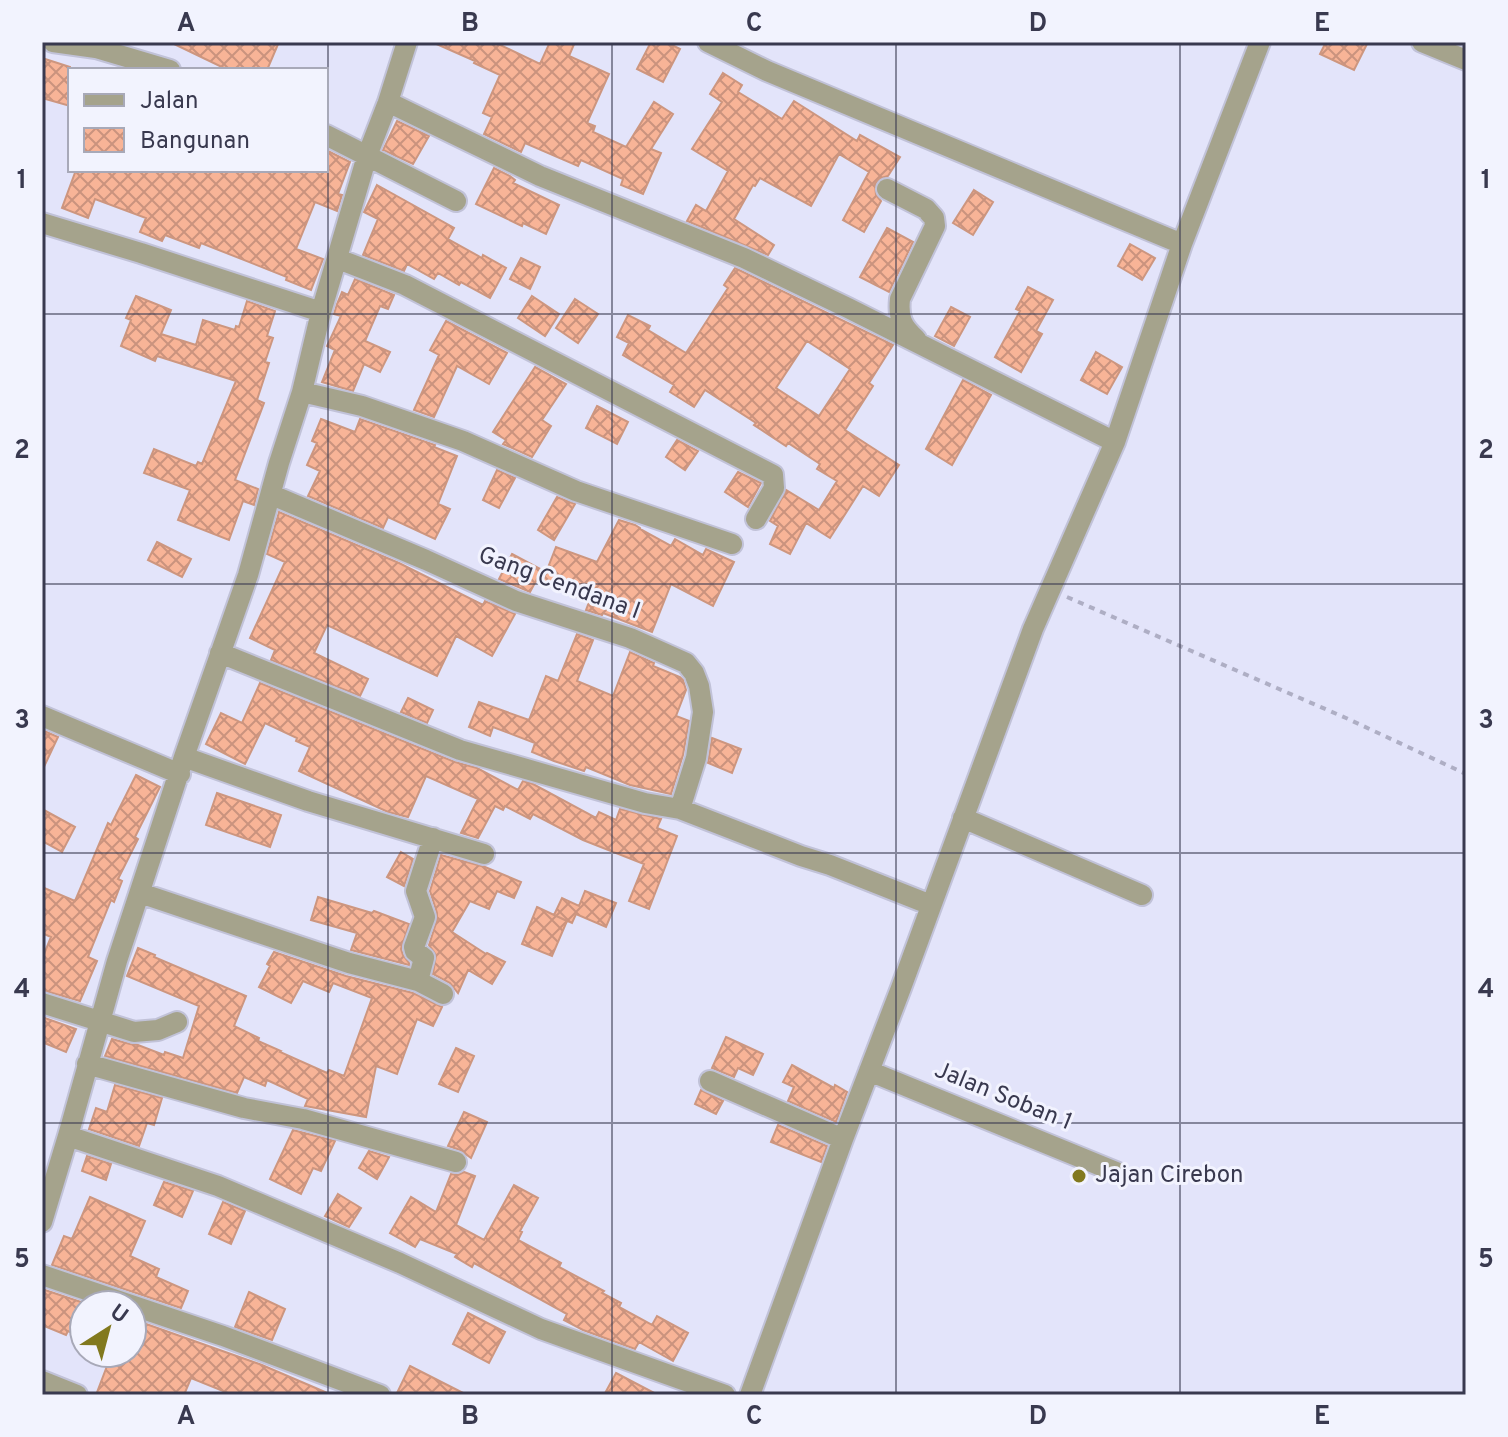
<svg xmlns="http://www.w3.org/2000/svg" width="1508" height="1437" font-family="Overpass,sans-serif">
<defs>
<pattern id="building-cross-hatch" width="8" height="8" patternUnits="userSpaceOnUse" patternTransform="scale(2)"><rect width="8" height="8" fill="#f8b497"/><path d="M0 0l8 8M0 8l8-8" fill="none" stroke="#ca937e"/></pattern>
</defs>
<rect width="100%" height="100%" fill="#e3e4fa"/>
<path fill="url(#building-cross-hatch)" stroke="#cd967f" stroke-width="2" fill-rule="evenodd" d="M170 42H279L267 70H228Z
M432 42H494L540 64 550 42H575L569 56 609 74 587 123 595 126 593 132 626 147 654 102 673 114 651 149 661 153 643 194 621 185 623 179 581 160 578 166 525 143 521 152 484 134 492 117 483 113 500 75 474 63 475 61Z
M651 42H666L680 49 663 82 637 69Z
M1326 42H1368L1354 70 1320 54Z
M42 58 70 67V106L42 98Z
M723 73 742 85 738 92 782 119 794 101 857 141 860 135 900 157 888 176 881 178 875 184 876 195 881 201 864 232 843 220 869 172 839 154 811 206 760 178 755 186 753 185 734 219 774 245 768 255 687 221 696 205 706 211 728 171 692 149 722 102 710 94Z
M397 121 429 136 413 164 383 150Z
M326 150 350 162 338 194 342 195 337 211 315 202 296 249 323 259 311 290 286 280 287 277 201 243 199 248 165 235 162 241 140 232 146 218 95 199 88 218 62 208 76 170H326Z
M494 168 510 176 515 180 513 183 559 205 546 234 523 223 522 226 476 204Z
M377 185 454 228 448 239 482 258 483 255 506 268 490 298 461 282 459 285 438 273 434 279 407 264 404 271 363 255 378 219 364 212Z
M974 190 993 202 973 235 953 223Z
M887 228 913 242 889 292 860 277Z
M1130 244 1155 258 1142 280 1118 266Z
M521 258 540 267 530 289 510 279Z
M735 268 893 345 869 383 873 386 845 430 899 465 879 496 863 486 830 538 806 523 790 554 770 544 778 526 770 521 786 490 819 510 837 481 817 469 820 464 788 443 786 446 754 425 756 423 705 390 694 407 670 392 674 385 623 355 629 343 617 337 628 315 650 326 648 330 686 353 728 288 724 285ZM807 341 850 369 819 416 776 388Z
M355 279 394 295 388 309 380 306 365 341 390 352 380 372 364 364 353 391 322 382 335 350 327 346 341 316 334 314 337 304 342 292 348 295Z
M1028 287 1053 300 1036 331 1042 334 1021 372 995 357 1020 311 1016 309Z
M136 296 171 310 161 334 196 345 203 320 235 330 236 326 239 327 247 301 275 311 267 336 273 338 265 362 269 363 257 400 264 403 235 480 258 489 254 505 243 501 229 540 178 520 190 490 144 473 154 449 196 466 198 462 202 464 236 381 157 356 155 361 121 346 131 320 126 318Z
M532 296 559 314 545 336 518 318Z
M575 299 598 314 578 343 556 328Z
M951 307 970 317 954 346 935 336Z
M446 321 507 353 489 384 457 366 434 417 414 410 439 355 430 350Z
M1096 352 1122 367 1107 394 1081 380Z
M535 367 566 384 542 420 551 426 532 457 503 444 506 440 493 432Z
M963 380 991 395 952 465 926 449Z
M597 406 628 422 617 444 586 428Z
M321 419 355 432 360 419 435 445 434 447 457 456 438 504 450 509 435 539 388 517 383 528 308 496 320 471 307 465 317 443 312 441Z
M677 440 698 451 685 470 666 457Z
M497 470 515 478 499 508 483 500Z
M738 472 761 483 748 507 725 492Z
M557 497 575 504 554 540 538 530Z
M279 512 399 563 483 605 485 601 515 614 492 656 456 636 437 676 327 625 314 653 368 679 360 696 271 660 275 650 250 638 285 562 267 554Z
M619 520 635 525 640 528V529L671 546 675 539 703 555 706 549 734 562 713 606 671 584 652 632 603 613 602 615 586 610 589 602 542 583 556 547 597 562Z
M157 542 191 559 182 577 148 560Z
M512 554 542 570 530 592 499 579Z
M577 634 593 640 577 681 613 696 630 652 654 663 653 666 680 677 683 680 686 690 676 716 689 721 683 755 671 794 630 785 586 767 584 771 554 761 532 752 535 743 493 727 490 736 469 727 479 702 529 720 546 676 558 681Z
M260 683 455 762 477 768 518 790 523 781 533 784 596 818 599 812 616 820 620 809 661 819 657 828 677 836 649 909 629 901 644 864 583 840 533 814 530 819 505 806 503 810 495 806 478 838 461 833 478 799 426 776 408 817 388 812 299 771 310 747 296 741 297 738 265 723 245 764 206 744 221 713 242 723Z
M408 698 433 710 427 723 401 712Z
M42 730 58 737 42 771Z
M712 738 741 749 732 773 708 763Z
M136 775 160 787 135 837 138 839 118 879 122 881 114 902 111 900 88 957 97 961 80 1001 42 990V959L51 937 42 933V887L75 901 108 823 111 825Z
M217 793 281 815 270 847 206 825Z
M42 809 75 827 62 852 42 841Z
M401 852 413 859 404 886 387 877Z
M441 855 485 867 521 882 514 898 497 891 489 909 470 901 452 932 486 954 487 953 505 962 492 984 468 970 458 993 450 983 433 974 436 955 429 945 437 920V913L430 891Z
M585 891 616 903 606 927 576 914 572 923 554 915 562 898 579 906Z
M318 897 372 913 374 911 409 924 401 949 403 955 409 963V965L351 950 357 933 311 920Z
M537 907 567 921 552 956 522 944Z
M138 948 155 955 154 957 246 996 234 1026 259 1038 258 1041 281 1051 280 1052 327 1073 329 1070 344 1076 372 998 333 983 329 992 303 981 291 1003 259 987 270 966 267 964 274 952 346 976 413 993 442 1007 433 1026 417 1019 397 1074 376 1066 366 1117 305 1106 308 1099 267 1080 265 1086 244 1077 237 1093 105 1056 112 1039 130 1044 138 1045 164 1055 165 1052 183 1058 199 1006 127 976Z
M42 1017 76 1029 66 1052 42 1042Z
M726 1037 763 1054 753 1075 738 1068 734 1077 712 1068Z
M456 1048 474 1056 458 1092 439 1084Z
M792 1065 834 1088 835 1085 847 1092 836 1122 788 1101 794 1087 783 1082Z
M115 1085 162 1098 154 1125 147 1123 139 1146 89 1129 96 1108 107 1112Z
M701 1090 723 1101 716 1114 695 1104Z
M464 1112 487 1122 471 1158 460 1150 448 1146Z
M778 1125 827 1146 821 1162 771 1142Z
M293 1130 335 1141 321 1171 313 1168 301 1194 270 1179Z
M369 1151 389 1157 377 1179 359 1168Z
M87 1156 111 1164 106 1180 82 1171Z
M464 1172 475 1176 456 1225 484 1240 514 1185 538 1198 520 1231 522 1232 518 1240 561 1263 559 1267 604 1291 602 1293 621 1303 619 1307 652 1325 657 1316 688 1333 673 1361 639 1342 635 1349 583 1330 564 1320 567 1314 474 1263 472 1267 455 1257 457 1254 420 1239 415 1247 390 1233 411 1197 436 1212 451 1174 458 1175Z
M164 1182 193 1191 182 1217 154 1205Z
M338 1194 361 1208 349 1227 325 1216Z
M90 1197 145 1221 130 1256 159 1269 156 1277 188 1291 181 1308 52 1265 64 1236 72 1239Z
M223 1202 245 1211 231 1244 209 1234Z
M45 1290 90 1305H84V1338L68 1331 66 1335 42 1325V1296Z
M249 1292 285 1309 272 1340 235 1327Z
M468 1313 505 1332 489 1363 453 1344Z
M132 1319 262 1365 332 1395H233L191 1378 184 1395H96L112 1353H132Z
M410 1366 467 1395H396Z
M616 1373 658 1395H604Z"/>
<g fill="none" stroke-linecap="round" stroke-linejoin="round">
<defs>
<path id="minor" d="M53 42 96 48 170 70
M708 42 767 71 1182 244
M1422 42 1466 60
M388 102 540 176 744 258 848 308 1115 442
M326 135 456 201
M887 189 926 209 934 218 935 226 900 299C898 318 902 327 916 339
M42 223 141 253 321 312
M338 259 405 285 773 475 774 488 756 519
M302 392 362 406 463 441 576 491 732 544
M272 495 426 560 516 601 630 638 686 663 694 673 699 686 703 712 696 758 680 809
M220 653 460 750 645 803 680 809 801 856 830 865 931 905
M42 716 180 774
M184 757 308 801 484 854
M963 818 1142 895
M140 893 349 963 418 981 443 994
M418 981 424 958 415 951 414 947 425 917 416 891 433 838
M42 1003 134 1032 158 1030 177 1022
M87 1064 244 1108 303 1119 456 1162
M869 1071 1116 1172
M710 1081 843 1139
M68 1136 218 1186 400 1263 541 1329 725 1395
M42 1222 68 1136 117 961 184 757 248 575 279 463 302 392 321 312 367 156 388 102 407 42
M42 1275 223 1336 380 1395
M42 1381 77 1395
M750 1395 843 1139 901 988 1033 629 1115 442 1182 244 1260 42"/>
</defs>
<use href="#minor" stroke="#c1c2d8" stroke-width="24"/>
<path stroke="#aeaec4" stroke-width="4" stroke-dasharray="6 6" stroke-linecap="butt" d="M1067 597 1346 718 1466 774"/>
<use href="#minor" stroke="#a5a38c" stroke-width="20"/>
</g>
<path fill="none" stroke="#39394f" stroke-width="2" stroke-opacity="0.55" d="M328 42V1395M612 42V1395M896 42V1395M1180 42V1395M42 314H1466M42 584H1466M42 853H1466M42 1123H1466"/>
<circle fill="#82791e" stroke="#f2f3fe" stroke-width="3" cx="1079" cy="1176" r="8"/>
<g text-anchor="middle" dominant-baseline="central" stroke-width="6" stroke-linejoin="round" paint-order="stroke">
<g font-size="24" fill="#39394f" stroke="#f2f3fe">
<text transform="translate(559 584) rotate(20)">Gang Cendana I</text>
<text transform="translate(1003 1097) rotate(22)">Jalan Soban 1</text>
</g>
<g font-size="24" fill="#39394f" stroke="#f2f3fe" text-anchor="start">
<text x="1095" y="1176">Jajan Cirebon</text>
</g>
</g>
<rect width="1508" height="1437" fill="none" stroke="#f2f3fe" stroke-width="88"/>
<rect x="68" y="68" width="260" height="104" fill="#f2f3fe" stroke="#a8a9b8" stroke-width="2"/>
<rect x="84" y="94" width="40" height="12" fill="#a5a38c" stroke="#a8a9b8" stroke-width="2"/>
<text x="140" y="108" font-size="24" fill="#39394f">Jalan</text>
<rect x="84" y="128" width="40" height="24" fill="url(#building-cross-hatch)" stroke="#a8a9b8" stroke-width="2"/>
<text x="140" y="148" font-size="24" fill="#39394f">Bangunan</text>
<g transform="translate(108 1329) rotate(36)"><circle r="38" fill="#f2f3fe" stroke="#a8a9b8" stroke-width="2"/>
<path d="M0-6L14 30L0 20L-14 30Z" fill="#82791e"/>
<text y="-12" font-size="22" font-weight="bold" text-anchor="middle" fill="#39394f">U</text>
</g>
<rect x="44" y="44" width="1420" height="1349" fill="none" stroke="#39394f" stroke-width="3"/>
<g font-size="26" text-anchor="middle" font-weight="bold" fill="#39394f">
<text x="186" y="31">A</text>
<text x="470" y="31">B</text>
<text x="754" y="31">C</text>
<text x="1038" y="31">D</text>
<text x="1322" y="31">E</text>
<text x="22" y="188">1</text>
<text x="1486" y="188">1</text>
<text x="22" y="458">2</text>
<text x="1486" y="458">2</text>
<text x="22" y="728">3</text>
<text x="1486" y="728">3</text>
<text x="22" y="997">4</text>
<text x="1486" y="997">4</text>
<text x="22" y="1267">5</text>
<text x="1486" y="1267">5</text>
<text x="186" y="1424">A</text>
<text x="470" y="1424">B</text>
<text x="754" y="1424">C</text>
<text x="1038" y="1424">D</text>
<text x="1322" y="1424">E</text>
</g>
</svg>
